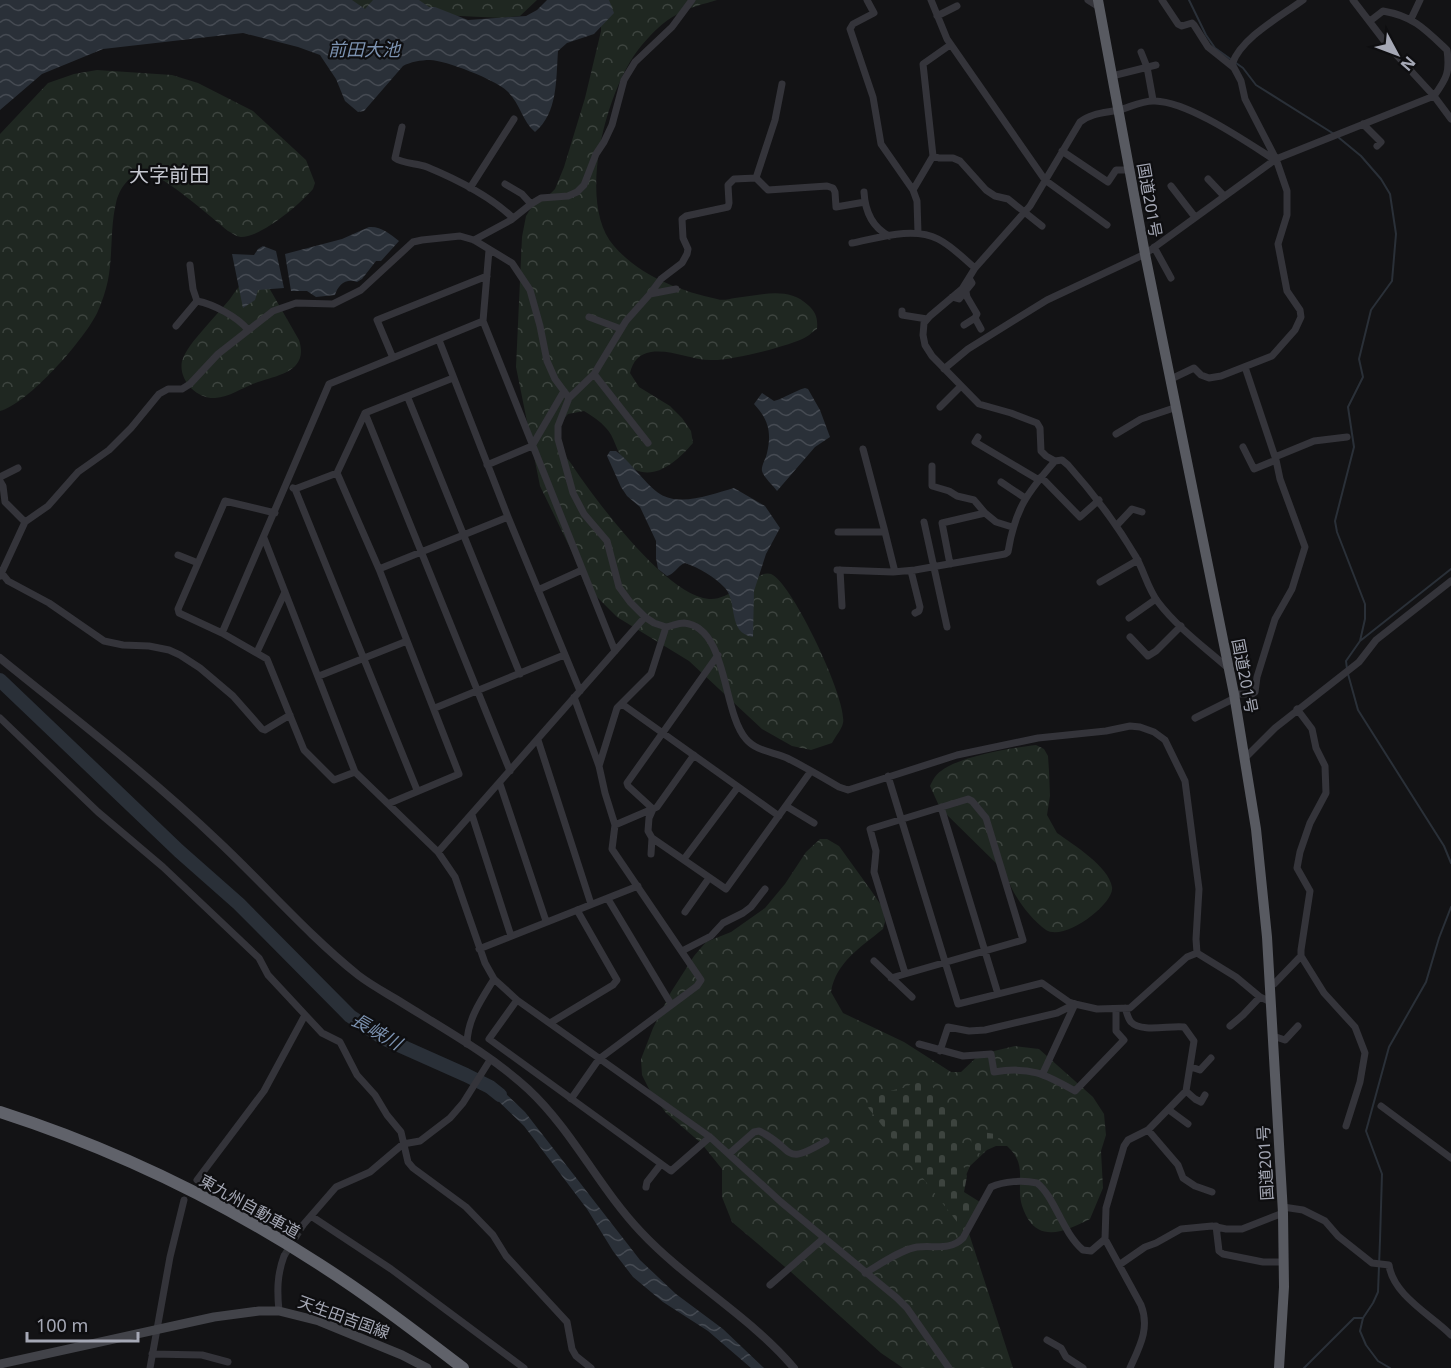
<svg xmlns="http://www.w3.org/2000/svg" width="1451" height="1368" font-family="'Noto Sans','Noto Sans JP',sans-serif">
<defs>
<pattern id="forest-crowns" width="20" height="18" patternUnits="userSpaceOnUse" patternTransform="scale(1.5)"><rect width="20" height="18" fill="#1f2721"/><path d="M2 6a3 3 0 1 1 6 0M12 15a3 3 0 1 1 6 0" fill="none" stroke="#3d443f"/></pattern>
<pattern id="cemetery-stones" width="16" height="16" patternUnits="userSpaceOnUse" patternTransform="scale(1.5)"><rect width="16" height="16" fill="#1f2721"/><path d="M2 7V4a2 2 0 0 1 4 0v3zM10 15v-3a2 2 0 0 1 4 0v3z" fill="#3d443f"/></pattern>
<pattern id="water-waves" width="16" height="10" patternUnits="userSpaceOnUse" patternTransform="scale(1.5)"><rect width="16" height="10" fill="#2a3038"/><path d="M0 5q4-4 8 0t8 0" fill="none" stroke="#464b53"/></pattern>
</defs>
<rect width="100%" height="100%" fill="#131315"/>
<path fill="url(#forest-crowns)" d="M340 0H537L520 16 502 18 377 12 356 7Z
M601 0H717C704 4 690 7 678 14 663 21 648 37 638 50 606 92 576 203 614 246 640 276 680 291 717 299 723 301 729 299 735 298 761 295 788 286 808 305 816 312 818 319 817 329 813 331 810 335 806 337 791 346 729 361 711 360 691 360 671 349 651 352 639 354 633 361 630 373L639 387 670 406 682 418 691 431 693 443C675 464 646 489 622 458 616 449 614 436 606 428 600 421 592 416 584 411L568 414 557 427C558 433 557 440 559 445 562 453 570 461 574 468 597 502 667 596 709 599 731 601 757 569 771 574 791 581 848 700 843 723 842 729 835 737 832 743L811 750 792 746 762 729 689 661 617 617 585 585 574 556 540 486 516 367 522 237 526 216 533 205 544 200 555 189 564 167 585 98 601 31Z
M97 70 172 75 198 83 253 111 306 160 315 183 313 189C300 204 262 237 241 237 237 237 232 233 228 231 212 218 164 175 146 173 130 172 119 189 116 203 110 228 113 255 108 280 106 290 102 302 98 311 86 338 28 404 0 411V134L48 83 74 74Z
M264 279 299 340C309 371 279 375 258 382 243 387 230 397 215 398 197 399 178 380 182 361 185 351 195 339 202 331 211 320 221 310 230 299 233 295 237 288 241 285 247 282 257 281 264 279Z
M1036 745 1044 749 1048 756 1049 771 1050 796 1047 815 1057 833C1074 845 1109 867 1112 887 1115 903 1065 942 1046 930 1035 922 1023 908 1016 896 1010 887 1008 877 1001 868L940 808 930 786C933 780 935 775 941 771 960 756 1011 748 1036 745Z
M820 839H827L839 846 870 889 883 908 885 922 883 929C861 947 836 962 831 992L843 1013 904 1042 951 1072H961L979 1055 994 1051 1015 1046 1039 1049 1093 1097 1104 1114 1106 1135 1101 1151 1103 1188 1090 1219C1070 1229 1043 1243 1028 1219 1025 1214 1022 1207 1021 1202 1017 1179 1027 1164 1007 1146H996L987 1150 970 1166 961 1187V1209L1013 1368H903L881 1353 791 1272 732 1222 722 1197V1169L701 1143 666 1113 650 1091 642 1075 641 1059 653 1028 671 992 694 956 706 942 731 932 765 908 785 884 806 852Z"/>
<path fill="url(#cemetery-stones)" d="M923 1075 958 1118 961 1160 967 1176 964 1192 980 1202 965 1232 866 1105 885 1092 907 1087Z
M974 1131C983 1132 991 1133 1000 1135L996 1143 985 1148 983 1154 978 1153 971 1144 972 1132Z"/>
<path fill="url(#water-waves)" d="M0 0H352L365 9 373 0H419L429 7H435L468 20 526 16 537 10 547 0H609L614 13 594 34 567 43 558 51C556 79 558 113 535 132 522 121 520 103 507 91 496 80 445 60 430 60 421 60 410 62 403 66L364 111 358 112 345 101 336 79 320 55 298 47 243 33 103 49 42 74 0 110Z
M369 227C381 226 390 234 399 241L381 261H376L362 279 357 282C346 278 338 285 335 295L316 297 307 291H291L285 254 342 239Z
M263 246 276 251 284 288 258 290 255 300 243 308 232 254 254 255 258 249Z
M805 388 808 389 820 410 830 437 815 447 777 491C773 485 764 478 762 471 761 465 766 459 767 453 772 432 768 419 754 404L762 393 774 401C785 398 794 391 805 388Z
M610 451H616C631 462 647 486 660 494 681 507 712 494 734 488L765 506 780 528 766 554 754 591 753 637C727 633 738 602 725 588 714 576 699 568 685 563 677 566 675 574 667 576L658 569 656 558V541L640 507 627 496 621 487 607 456Z
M483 1079 501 1089 525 1112 640 1260 676 1294 723 1329 764 1368H751L708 1331 663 1302 633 1277 613 1251 587 1209 524 1126 487 1090Z"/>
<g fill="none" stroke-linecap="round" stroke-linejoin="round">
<path stroke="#2a3038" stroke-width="2" d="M1189 0 1206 35 1215 48 1243 68 1256 85 1334 134
M1338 137 1361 156 1381 179 1390 194 1396 234 1392 281 1371 310 1359 359 1363 377 1348 407 1354 447 1335 521 1337 532 1365 604V619L1360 641
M1347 669 1346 661 1360 641 1451 569
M1348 674 1358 710 1444 846 1451 863
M1304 1368 1354 1318H1363
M1390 1368 1378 1361 1366 1345 1360 1331 1363 1318 1373 1303 1378 1292 1380 1240 1382 1174 1366 1131 1389 1047 1426 982 1439 938 1451 907"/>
<path stroke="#2a3038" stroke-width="14" d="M0 680 179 851 239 904 350 1016 383 1038 466 1075 490 1087 500 1095"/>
<path stroke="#303135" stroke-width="7" stroke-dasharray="7 3.5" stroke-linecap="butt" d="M284 1256 303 1225"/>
<path stroke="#34343a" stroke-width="7" d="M867 0 874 13 853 24 850 29 873 97 881 144 913 190 933 156 923 64 950 45
M931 0 947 39 1045 180 1107 225
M1088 0 1099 7
M1162 0 1178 24 1182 26 1192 23 1194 25 1208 47 1233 67
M1353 0 1389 47 1434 96 1451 119
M937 16 957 6
M1411 19 1420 0
M1141 52 1147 67 1153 100
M1112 76 1156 65
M1363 124 1381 142 1377 146
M402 127 395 158C403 164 417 163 427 167 456 179 490 196 513 218
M1062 151 1108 182 1116 170H1130
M933 156 939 158H953L960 161 986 190 995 196 1008 199 1042 226
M756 178 775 120 782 84
M1208 179 1224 196
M505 184 522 194 531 204
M1171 186 1195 217
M470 188 514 119
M913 190 917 201 918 233
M864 192C865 211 872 227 889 236
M474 240 511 220 531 204 541 198 568 196 577 192 584 185 596 154 604 142 612 125 624 80 635 62 672 27 692 0
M852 243C878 238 913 226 938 239 952 246 963 258 975 268
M1154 247 1171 278
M489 250 483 321 615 651
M190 265 193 289 197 301
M650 294 661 279 682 263 687 254 688 249 683 238 682 219 686 216 728 207 729 203 728 185 734 179 756 178 768 190 827 186 833 188 835 192 836 207 865 202
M952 297 959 299 972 283 969 278
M902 311V315L927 319
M589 317 621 329
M975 318 981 329
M964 325 975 318 977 314 967 297 966 292
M176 326 197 301C213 304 238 317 248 330
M439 340 508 517 580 691
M393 358 377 320 487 276
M944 369 968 349 1047 300 1145 254 1276 159 1434 96C1447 78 1450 72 1447 50 1425 29 1413 16 1383 11L1370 21
M594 374 648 443
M1171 379 1194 368 1201 375 1209 378 1221 376 1272 356 1295 330 1301 317 1300 310 1287 291 1278 244 1287 215V191L1276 159 1245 99 1241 81 1232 64C1242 37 1280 17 1303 0
M408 398 520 674
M940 407 961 386
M365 413 510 771
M1116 434 1141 419 1177 407
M978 437 975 442 1039 480
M1243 447 1254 469 1276 460
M863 449 885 532
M1275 457 1314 441 1347 437
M487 465 532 446 564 391
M932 466V486L949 491 957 496 974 500 985 513
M337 473 379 569 459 774 390 803
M0 477 18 468
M1041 477 1080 517 1099 500
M0 481 3 486 5 502 25 522
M1001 482 1025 498
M293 488 295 489 337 473 365 413 453 378
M295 489 417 790
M275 513 225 501 178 609 179 613 222 633 267 659 304 750 334 780 355 772
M924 522 947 627
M1117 525 1132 509 1142 512
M838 532H885L895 572
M264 538 355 772 438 852 455 877 485 963 494 979 517 1000 710 1137 781 1202 897 1298 907 1308 949 1368
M178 555 198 563
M950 564 942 523 985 513 996 522 1012 527
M379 569 508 517
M837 570 893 572 915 570 1005 554 1008 552C1015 509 1027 493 1055 461
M840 570 842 606
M0 571 8 581 49 603 104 641 123 645 149 646 169 650 180 655 200 668 233 696 262 729 265 730 290 715
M911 571 920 607 919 611 915 613
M0 576 25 522 48 506 78 472 109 450 131 428 159 394 168 389H182L190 384 218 354 273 311 296 303 333 304 361 290 413 242 422 240 460 236 474 240 512 263 530 290 540 326 547 361 555 379 569 398
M1100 582 1138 560
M538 590 582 570
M1129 618 1156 599
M666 627 654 623 645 617 630 602 619 587 607 541 584 514 573 493 558 439V426L569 398 594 374 626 321 650 294 676 289
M222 633 329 384 483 321
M1130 637 1148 656 1156 651 1181 626
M257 652 285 592
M1228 668C1204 647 1177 627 1158 602 1148 589 1144 571 1136 557 1116 523 1094 494 1068 465L1062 460 1055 461 1046 456 1041 451 1040 428 1037 423 1011 413 979 404 932 356 925 345 923 335 924 323 930 316 962 289 975 268 1030 206 1080 122C1091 113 1105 113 1119 110 1130 107 1144 100 1155 101 1189 102 1245 141 1275 160
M319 676 407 641
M1234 694H1252L1255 692 1257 677 1275 619 1292 589 1305 547 1280 479 1276 460 1245 367
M622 704 779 816
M435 708 564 655
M0 718 98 812 163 867 259 958 268 975 322 1033 340 1042 357 1075 375 1095 387 1115 401 1132 408 1162 413 1168 466 1207 493 1235 506 1256 567 1322 572 1349 576 1356 591 1368
M1195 718 1235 698
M538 740 591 904
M1245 758 1275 728 1359 662 1376 640 1451 581
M599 766 617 708 651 674 666 627C672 626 678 623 684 623 728 627 722 712 746 739 756 751 773 752 787 758 805 767 822 777 839 787L848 790 957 755 1038 738 1106 731 1130 726 1140 727 1154 732 1165 740 1185 781 1199 889 1196 939 1197 953
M888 776 958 1004 1042 983 1069 1002 1075 1004 1097 1009 1130 1008 1187 957 1197 953
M500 784 546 921
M786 806 814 823
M941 807 998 994
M653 809 649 818 648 831 652 838 726 889 811 771
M653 809 628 786 627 783 718 655
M472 815 511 936
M615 825 657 807 694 755
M438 852 645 617
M651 854 652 838
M684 859 738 787
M608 899 671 1004
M685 912 709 878
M479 949 638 886
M682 951 711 936 723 923 743 913 751 907 765 889
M1197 953 1236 977 1260 997 1271 1002
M1301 956 1324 993 1355 1027 1365 1053 1360 1082 1346 1126
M874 961 912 997
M891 978 1023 940 986 818 972 801 968 799 870 829 876 851 874 872 905 973
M1270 985 1274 984 1301 956V950L1310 891 1297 868 1300 852 1310 823 1326 793 1325 766 1316 748 1312 729 1297 709
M517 1000 489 1039 671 1171 710 1137
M550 1023 613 985 617 980 577 910
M1230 1026 1243 1015 1260 997
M1273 1036 1285 1040 1298 1026
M467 1044C467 1020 481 1000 494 979
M919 1044 963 1056 991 1054 994 1072C1030 1066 1045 1074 1075 1091L1124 1040 1116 1031V1010
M940 1051 948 1027 969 1031 985 1030 1057 1013 1075 1004
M1191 1067 1200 1070 1211 1058
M1043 1073 1075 1004
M1186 1091 1195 1099 1201 1102 1205 1095
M571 1099 599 1059 697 986 701 980 612 849 615 825 605 793 599 766 574 697
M1381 1106 1451 1158
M1169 1110 1188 1124
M1148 1130 1178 1165 1183 1178 1195 1186 1212 1192
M729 1154 754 1132 759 1131C796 1148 781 1168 826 1141
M197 1180 264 1091 305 1015
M646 1187 647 1182 661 1164
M1283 1207 1303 1210 1325 1221 1338 1236 1372 1263 1389 1265C1393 1295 1431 1315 1451 1335
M311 1216 391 1269 524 1368
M303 1225 336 1187 370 1172 403 1144 420 1141 450 1118 463 1103 490 1060
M1216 1226 1219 1251 1223 1254 1263 1262H1284
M1105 1239 1106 1208 1124 1146 1128 1140 1148 1130 1186 1091 1194 1041 1184 1027C1171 1025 1141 1033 1131 1022 1128 1019 1127 1013 1125 1008
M1119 1265 1145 1247 1156 1243 1181 1229 1212 1226 1226 1229H1242L1283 1213
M865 1273C879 1265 902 1249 917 1247 934 1245 950 1251 963 1238L991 1187C1004 1181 1023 1180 1037 1183 1055 1197 1062 1232 1083 1250L1091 1251 1105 1239 1141 1305C1150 1328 1140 1346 1130 1368
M770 1285 824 1238
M279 1311C277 1291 277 1275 284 1256
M1047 1340 1061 1348 1066 1357 1083 1368
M152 1354 202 1355 228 1362
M150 1368 170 1257 184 1200"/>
<path stroke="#34343a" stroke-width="8" d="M0 658C74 718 150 776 218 841 265 885 308 935 358 975 371 985 386 993 399 1001 442 1028 490 1054 528 1089 573 1131 599 1188 641 1232 688 1282 750 1316 794 1368"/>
<path stroke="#424349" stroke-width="9" d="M0 1364 214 1317 259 1311H279L319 1321 402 1355 427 1368"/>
<path stroke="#585a61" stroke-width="10" d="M1098 0 1145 254 1234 694 1256 829 1267 937 1283 1213 1284 1287 1279 1368"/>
<path stroke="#60626a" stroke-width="12" d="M0 1112C112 1148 220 1200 319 1264 369 1296 416 1332 463 1368"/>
</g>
<g text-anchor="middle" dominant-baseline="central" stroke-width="4.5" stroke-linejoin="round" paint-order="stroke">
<g font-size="16" fill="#a5a8b5" stroke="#0e0e10">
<text transform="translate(1150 200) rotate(80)">国道201号</text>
<text transform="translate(1245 676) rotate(79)">国道201号</text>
<text transform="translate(1265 1163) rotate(-93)">国道201号</text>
<text transform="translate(250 1206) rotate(29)">東九州自動車道</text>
<text transform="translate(344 1317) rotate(20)">天生田吉国線</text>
</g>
<g font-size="18" font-style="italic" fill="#7c92b0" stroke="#0e0e10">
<text x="364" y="49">前田大池</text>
<text transform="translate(377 1031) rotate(30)">長峡川</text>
</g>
<g font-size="20" fill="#c6c8d1" stroke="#0e0e10">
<text x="169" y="174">大字前田</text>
</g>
</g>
<g transform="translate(1397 54) rotate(131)" stroke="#0e0e10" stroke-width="4.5" paint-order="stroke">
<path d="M0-4.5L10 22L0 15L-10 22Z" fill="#a5a8b5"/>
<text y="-9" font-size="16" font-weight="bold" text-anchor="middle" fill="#a5a8b5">N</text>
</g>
<path d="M27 1332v9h111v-9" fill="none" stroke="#a5a8b5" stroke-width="3"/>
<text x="36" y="1332" font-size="18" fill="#a5a8b5" stroke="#0e0e10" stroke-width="4.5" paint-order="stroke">100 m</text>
</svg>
